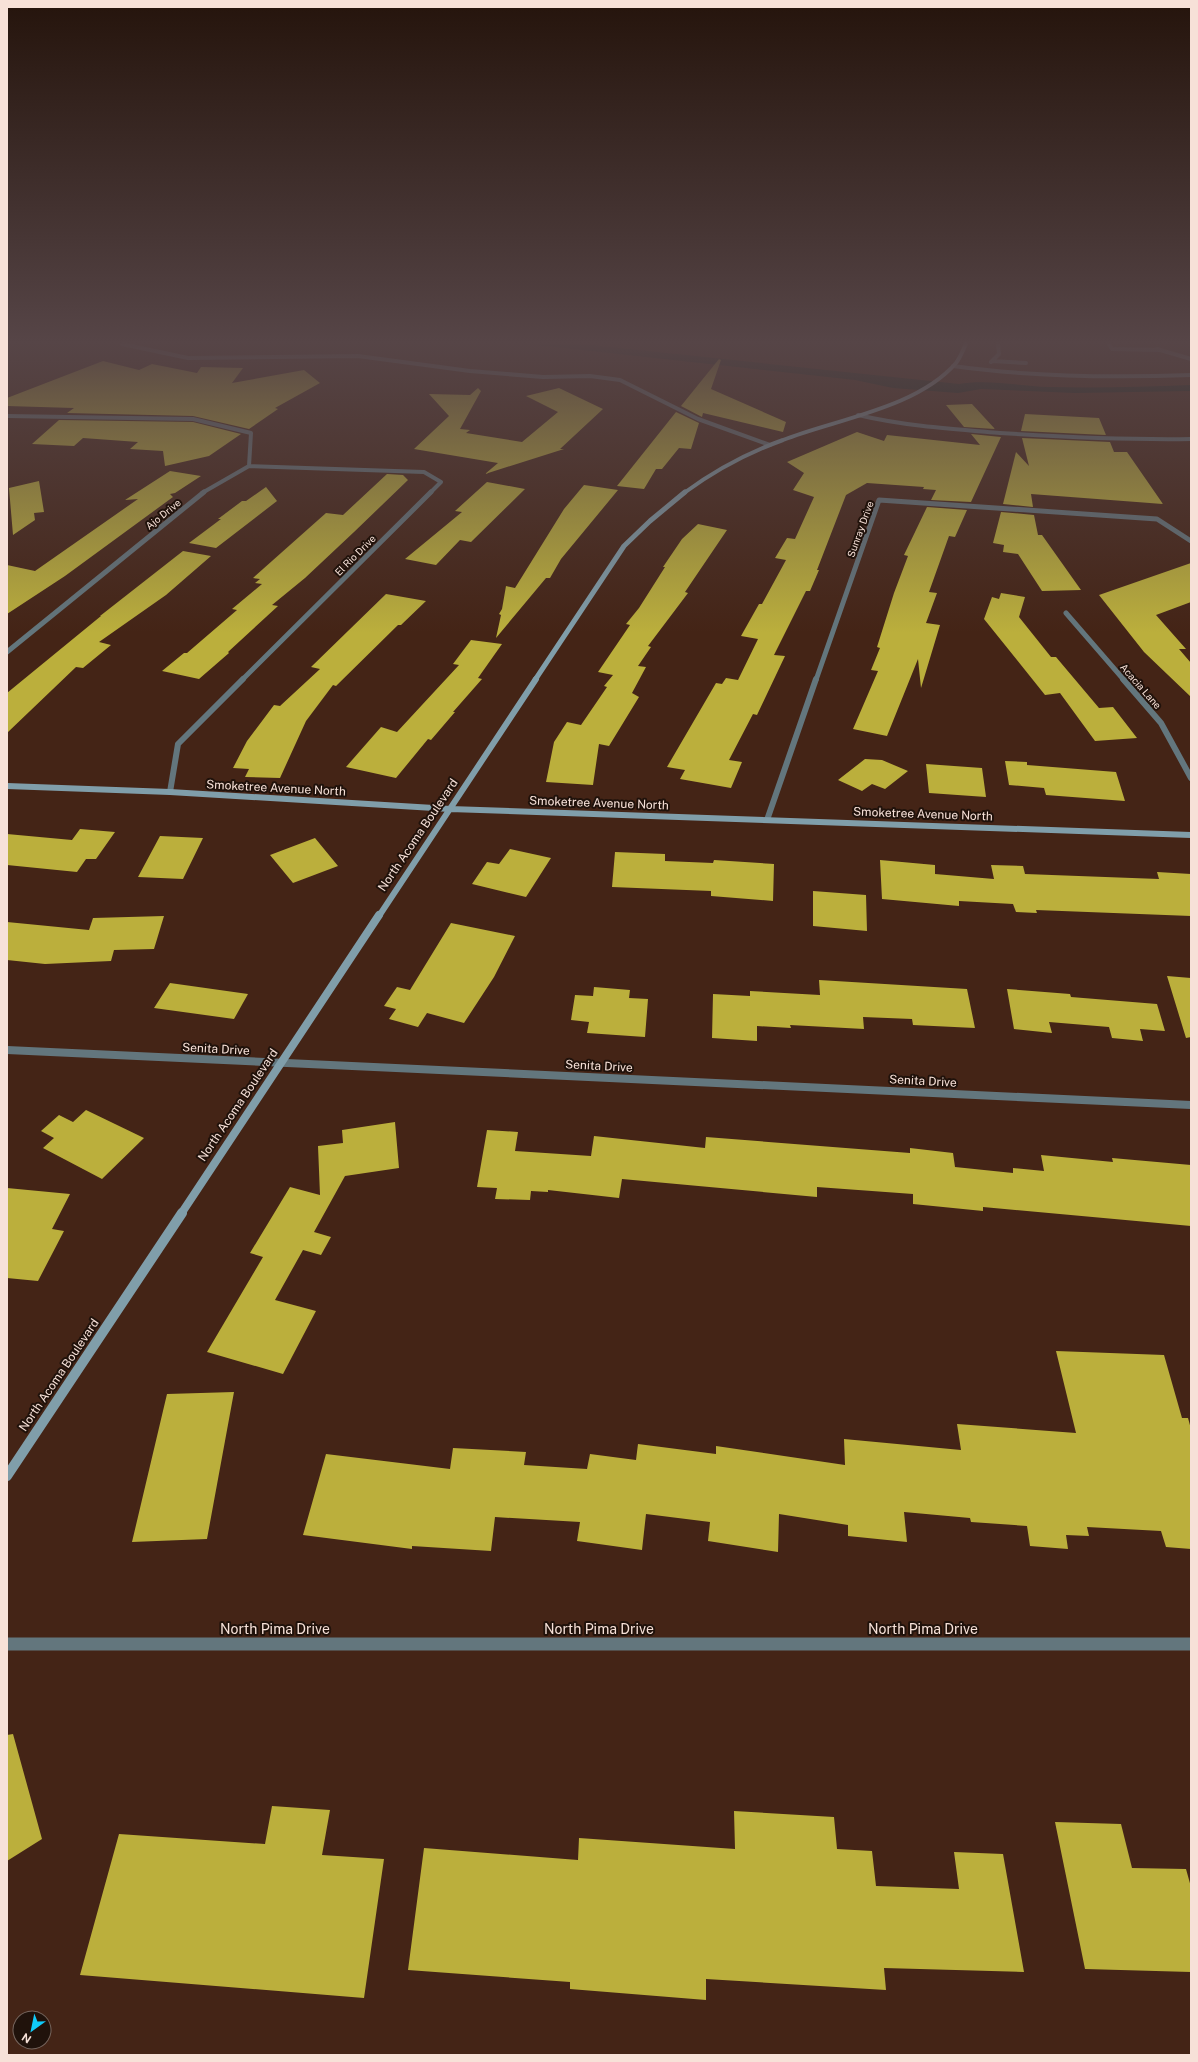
<svg xmlns="http://www.w3.org/2000/svg" width="1198" height="2062" font-family="'Public Sans',sans-serif">
<rect width="100%" height="100%" fill="#442416"/>
<path fill="#0d1d16" d="M528 344H581L959 384C986 379 1020 386 1048 387 1095 388 1143 387 1191 385V391L1075 393 981 389 958 393 893 388 855 380Z"/>
<path fill="#bbaf3c" d="M719 359 721 360 711 389 786 422 783 432 703 413 702 417 681 406Z
M103 361 139 370 152 364 197 373 201 367 243 368 232 383 304 370 320 383 275 408 278 409 249 429 193 416 67 413 74 408 7 406V398Z
M478 388 481 391 460 429 470 430 466 433 522 442 558 412 526 396 559 388 603 409 560 449H564L485 474 498 463 414 449 449 416 429 394 470 395Z
M972 404 995 429 964 427 946 405Z
M676 412 699 423 691 449 679 448 662 469H656L644 489 617 486Z
M1025 414 1099 418 1106 435 1021 431Z
M59 420 193 422 241 434 209 456 165 466 163 451 130 449 138 442 83 438 74 446 32 444Z
M857 432 884 441 887 435 980 445 971 434 1001 437 971 502 931 500 936 490 923 489 924 487 867 483 846 495 817 570H819L810 591H806L774 655 785 656 757 715 753 714 729 760 742 762 731 788 680 779 685 770 667 767 716 683 722 684 726 678 738 680 758 639 741 636 759 604H762L786 560 775 558 787 538 795 539 814 497 793 490 804 473 787 462Z
M1022 438 1110 442 1114 452H1127L1163 504 1031 494 1033 507 1003 504 1016 452 1029 466Z
M170 471 201 476 175 493 170 494 173 497 65 576 7 614V565L35 571 138 499 125 500Z
M387 474 403 475 408 480 354 532 305 578 272 605 278 606 228 652 229 653 199 679 162 671 184 653H187L237 610 232 609 262 584 255 583 260 579 253 578 326 513 343 515Z
M39 481 44 512 34 513 35 520 13 535 9 488Z
M487 482 525 489 471 542 460 540 436 565 405 559 462 512 455 511Z
M584 485 618 490 561 559 550 578H546L496 638 501 615 499 614 502 609 506 586 515 588 564 509Z
M266 487 277 501 216 548 189 543 221 519H218L242 501H246Z
M927 507 967 510 955 537 949 536 929 592 937 593 926 623 940 625 921 688 918 659 887 736 853 729 878 671 871 670 880 648 877 647 894 593 908 556 904 555Z
M1001 512 1034 515 1038 535H1042L1081 590 1042 591 1018 554 1003 552 1004 545 993 543Z
M698 524 727 530 685 592 688 593 648 646 651 647 638 666 646 667 632 693 639 697 609 746 599 744 593 785 546 782 554 742 567 722 581 725 607 687 604 686 613 675 598 672 630 625 626 624 639 608 665 567H663L682 539Z
M183 551 211 556 166 595 99 642 111 645 83 668 76 667 7 733V693L101 616H100Z
M1191 563V602L1156 615 1186 649H1179L1191 663V697L1144 652 1099 595Z
M1001 593 1025 597 1019 617 1051 657H1056L1099 708 1113 707 1137 738 1095 741 1060 693 1045 695 984 619 992 597 999 599Z
M386 594 426 601 401 625H398L336 686 333 685 306 721 280 778 245 777 249 769 233 768 247 741 274 705 280 706 320 669 311 667Z
M471 640 502 644 478 678 482 679 453 712H455L431 740 428 739 396 778 346 767 381 727 397 732 459 665 453 664Z
M865 759 882 760 908 771 885 789 872 784 862 791 838 780Z
M1005 761 1027 762V765L1116 772 1125 801 1046 795 1044 788 1009 785Z
M926 764 982 768 986 797 929 793Z
M80 829 115 832 96 859H86L77 872 7 865V834L72 840Z
M160 836 203 838 183 879 138 877Z
M315 838 338 866 293 883 270 855Z
M510 849 551 858 526 897 472 884 487 862 499 864Z
M615 852 665 854V861L713 863 714 860 774 864 773 901 711 896V891L612 887Z
M880 860 935 865V874L994 879 991 865 1023 866 1025 874 1159 879 1157 872 1191 874V916L1036 910 1037 913 1016 912 1013 904 959 901V906L882 899Z
M813 891 866 895 867 931 813 926Z
M164 916 154 949 114 950 111 961 45 964 7 960V922L89 930 93 918Z
M451 923 515 936 494 977 464 1023 427 1013 418 1027 389 1019 396 1009 384 1006 397 987 410 990Z
M1167 976 1191 978V1037L1186 1038Z
M819 980 967 989 975 1028 913 1025 912 1019 863 1017 864 1029 790 1025 791 1028 757 1026V1041L712 1038 713 994 750 996V991L820 995Z
M170 983 248 994 234 1019 154 1008Z
M594 987 630 990 629 998 648 999 645 1037 587 1033 589 1022 571 1020 575 995 593 996Z
M1007 989 1070 994 1071 997 1157 1004 1165 1031 1140 1029 1143 1041 1112 1038 1109 1027 1049 1022 1052 1033 1014 1029Z
M86 1110 144 1138 102 1179 43 1148 54 1138 41 1131 59 1115 73 1122Z
M395 1122 399 1168 345 1176 314 1232 331 1237 321 1255 303 1250 275 1300 316 1311 283 1374 207 1352 263 1257 250 1253 290 1187 320 1195 318 1146 343 1143 342 1130Z
M487 1130 518 1132 515 1151 591 1156 594 1136 705 1148 706 1137 910 1153V1148L953 1153 955 1167 1013 1173V1168L1044 1171 1041 1155 1113 1162 1112 1158 1191 1165V1226L983 1207V1211L913 1204V1194L817 1187V1197L622 1179 619 1198 548 1190V1192L531 1191 530 1200 495 1199 497 1188 477 1187Z
M7 1188 70 1194 52 1229 64 1231 38 1281 7 1278Z
M1056 1351 1164 1355 1182 1418H1188L1191 1429V1549L1166 1547 1161 1531 1087 1527 1089 1536 1066 1535 1068 1549 1030 1546 1027 1526 971 1522 970 1518 904 1512 907 1542 848 1536V1525L779 1514 778 1552 708 1541 710 1522 646 1514 642 1550 577 1541 580 1522 495 1517 491 1551 412 1546V1549L303 1535 326 1454 450 1469 453 1448 526 1452 524 1465 587 1469 590 1454 636 1460 638 1444 716 1454V1446L845 1465 844 1439 961 1450 957 1424 1076 1433Z
M234 1392 207 1539 132 1542 167 1394Z
M13 1734 42 1839 7 1861V1735Z
M272 1806 330 1810 322 1855 384 1859 364 1998 80 1975 119 1834 265 1844Z
M734 1811 834 1817 837 1849 872 1851 876 1886 959 1889 954 1852 1003 1854 1024 1972 884 1968 886 1990 706 1979V2000L570 1989V1982L408 1970 424 1848 578 1860 579 1838 735 1849Z
M1055 1822 1121 1824 1132 1868 1186 1869 1191 1887V1972L1085 1969Z"/>
<g fill="none" stroke-linecap="round" stroke-linejoin="round">
<path stroke="#63767d" stroke-width="4" d="M1109 344 1112 349 1161 350
M1157 349 1191 359
M992 361 1026 363
M991 362 999 354 998 344
M953 366C1032 377 1111 378 1191 375"/>
<path stroke="#63767d" stroke-width="4" d="M122 344 188 358 358 356 470 371 543 377 590 376 620 380 698 419 770 445
M858 415C905 426 952 429 1000 433 1063 437 1127 440 1191 439
M7 416 193 419 251 433 249 466 202 493
M249 466 424 472 441 482 430 493"/>
<path stroke="#63767d" stroke-width="5" d="M1066 613 1124 680
M7 652 204 492
M242 680 431 492
M816 680 879 500 1157 519 1191 541"/>
<path stroke="#63767d" stroke-width="6" d="M1123 679 1161 723 1191 778
M170 792 178 744 243 679
M767 820 816 679"/>
<path stroke="#63767d" stroke-width="8" d="M7 1050 1191 1105"/>
<path stroke="#63767d" stroke-width="13" d="M7 1644H1191"/>
<path stroke="#809eaa" stroke-width="4" d="M684 493C714 471 747 453 783 440 837 419 917 408 956 363 960 358 963 350 966 344"/>
<path stroke="#809eaa" stroke-width="5" d="M535 680 624 546 650 521 685 492"/>
<path stroke="#809eaa" stroke-width="6" d="M7 786 170 792 450 809 1191 835
M379 916 536 679"/>
<path stroke="#809eaa" stroke-width="8" d="M181 1214 379 915"/>
<path stroke="#809eaa" stroke-width="10" d="M7 1476 182 1213"/>
</g>
<linearGradient id="sky" x2="0" y2="1"><stop stop-color="#25140c"/><stop offset="0.54" stop-color="#564547"/><stop offset="1" stop-color="#564547" stop-opacity="0"/></linearGradient>
<rect width="1198" height="633" fill="url(#sky)"/>
<g text-anchor="middle" dominant-baseline="central" stroke-width="4" stroke-linejoin="round" paint-order="stroke">
<g font-size="10" fill="#f7e1d8" stroke="#20120b">
<text transform="translate(163 514) rotate(-39)">Ajo Drive</text>
<text transform="translate(860 529) rotate(-70)">Sunray Drive</text>
<text transform="translate(355 555) rotate(-45)">El Rio Drive</text>
<text transform="translate(1141 686) rotate(49)">Acacia Lane</text>
</g>
<g font-size="12" fill="#f7e1d8" stroke="#20120b">
<text transform="translate(276 788) rotate(3)">Smoketree Avenue North</text>
<text transform="translate(599 803) rotate(2)">Smoketree Avenue North</text>
<text transform="translate(923 814) rotate(2)">Smoketree Avenue North</text>
<text transform="translate(418 835) rotate(-56)">North Acoma Boulevard</text>
<text transform="translate(216 1049) rotate(3)">Senita Drive</text>
<text transform="translate(599 1066) rotate(3)">Senita Drive</text>
<text transform="translate(923 1081) rotate(3)">Senita Drive</text>
<text transform="translate(238 1105) rotate(-56)">North Acoma Boulevard</text>
<text transform="translate(59 1375) rotate(-56)">North Acoma Boulevard</text>
</g>
<g font-size="14" fill="#f7e1d8" stroke="#20120b">
<text x="275" y="1629">North Pima Drive</text>
<text x="599" y="1629">North Pima Drive</text>
<text x="923" y="1629">North Pima Drive</text>
</g>
</g>
<rect width="1198" height="2062" fill="none" stroke="#f7e1d8" stroke-width="16"/>
<g transform="translate(32 2030) rotate(213)"><circle r="19" fill="#20120b" stroke="#76655d"/>
<path d="M0-3L7 15L0 10L-7 15Z" fill="#10cafa"/>
<text y="-6" font-size="11" font-weight="bold" text-anchor="middle" fill="#f7e1d8">N</text>
</g>
</svg>
